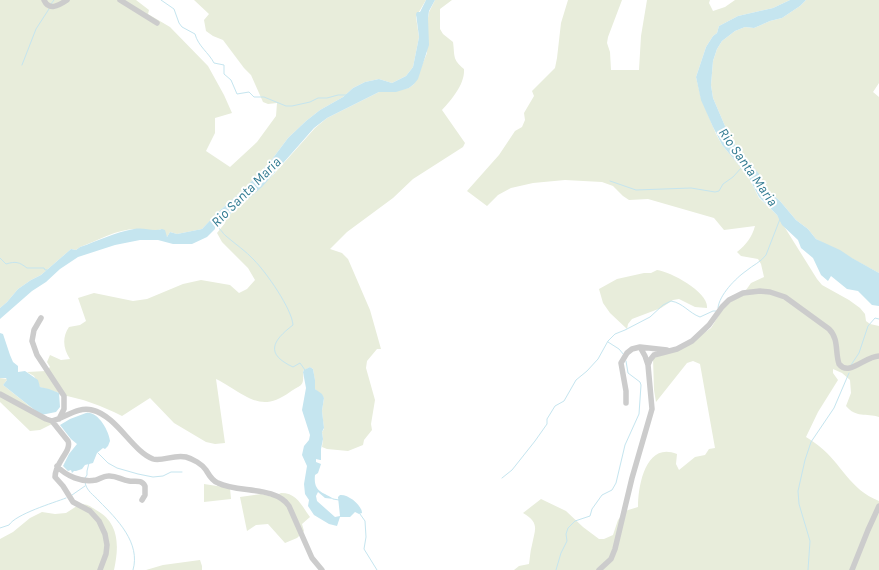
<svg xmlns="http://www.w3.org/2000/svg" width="879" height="570" font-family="Karla,sans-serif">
<rect width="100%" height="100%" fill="#fff"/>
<path fill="#e8eddb" d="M0 0H136L149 10 148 14 170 27 208 66 224 95 232 113 215 118V133L206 151 230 167 257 142 276 116 277 103 268 104 263 102 251 75 244 68 223 40 213 36 206 31 204 20 209 14 194 0H426L416 17 419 37 413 67 406 76 392 83 379 79 365 82 353 88 343 97 320 110 306 121 288 138 270 162 243 190 216 214 202 229 177 234 170 232 167 237 161 229C153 233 144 229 136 229 117 229 97 241 80 247L76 250 71 249 41 275 31 280 18 289 7 302 0 308Z
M435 0H452L440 9V29L443 34 453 42C455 56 452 59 464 69 465 84 452 99 442 110L465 143 463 147 413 179 393 198 347 232 330 249 342 253 348 259 370 310 381 349H377L367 361 366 368 375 400 371 424 372 430 364 440 363 445 348 451 327 449 322 447 323 439 322 432 324 429 322 411 324 398 315 389V381L313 369 310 367 303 371C304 387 302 384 290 392 265 410 253 401 230 387 225 384 221 381 216 379L225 443 215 444 206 442 174 423 150 398 122 416C102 406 82 398 60 395L59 393 40 387 34 376 27 372 46 371 50 367 47 362 50 355 61 360 70 359C63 349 62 337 69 327L80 325 86 321 78 298 94 293 133 301 147 299 183 284 201 280 230 285 239 293 247 289 255 280 248 268 222 242 217 233 225 223 223 221 274 174 315 128 327 118 379 92 409 88 414 84 427 53 428 18 429 12Z
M568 0H622L608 37 607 43 610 52 611 70H639L641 36 647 0H710L709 3 713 11 725 7 735 0H790L773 8 738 16 719 26 717 33 713 36 706 47 696 77 701 98 716 134 722 145 748 176 759 198 777 215 817 279 822 285 849 300 860 308 865 314 866 321 870 324 879 326V417C866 413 856 418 846 406L851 393 850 380 842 373 833 369V373L838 380 818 412 806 437C811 440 815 443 819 446 842 464 849 489 879 501V570H514L519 566 529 564C530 558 530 552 532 545 535 529 540 523 523 513L541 499 566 511 583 527 599 539H604L613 535 618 520 625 511 638 507C638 485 646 441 677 454L676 464 679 470 695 457 705 455 709 449 715 448 700 364 693 361 687 363 656 402 654 390 653 358 697 338 711 328 724 307 746 290 751 283 764 277 761 264 758 259 741 256 737 252C746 245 752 237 755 226L724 230 714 218 648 199 629 200 623 196 613 186 602 182 565 180 533 183 511 188 498 195 487 206 467 191 499 155 515 131 522 127 525 120 524 113 534 96 532 91 555 68 557 58 561 23Z
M806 0H879V83L873 92 879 97V273L816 239 808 229 796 220 780 201 764 187 761 184 760 177 755 169 734 143 728 133 713 98 711 85 713 61 717 49 722 41 735 31 745 27 754 28 770 21 782 18 800 6Z
M657 270C671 272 709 292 707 308L695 307 679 299 673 300 661 308 632 319 628 324 627 329 610 313 603 303 599 289 617 279 644 273H651Z
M0 378 7 379V380L3 385 52 424 40 430 30 431 0 402Z
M204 484 230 488 231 499 204 502Z
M281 493C297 493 301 505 310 517L302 524 304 531 297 538 285 543 268 524 256 525 247 531 240 497 261 494 273 497Z
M80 504C87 504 90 506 96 510 120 523 119 547 114 570H0V539L13 532 30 518 42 512 55 514 66 513Z
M200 560 202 566V570H146L163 565Z"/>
<path fill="#c5e5ef" d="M426 0H435L429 11 428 18 429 45 418 79 414 84 409 88 396 92H379L327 118 314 128 262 187 230 214 224 221 220 222 219 220 216 222 215 229 207 237 192 244H173L158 240H140L115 245 78 257 60 269 46 282 32 291 0 319V308L7 302 18 289 31 280 41 275 71 249 76 250 80 247C98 241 115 232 134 229 145 227 152 232 162 229L165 230 167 237 170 232 177 234 202 229 216 214 243 190 270 162 288 138 306 121 320 110 343 97 353 88 365 82 379 79 392 83 406 76 413 67 419 37 416 14 417 12H420Z
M790 0H806L800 6 782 18 770 21 754 28 745 27 735 31 722 41 717 49 713 61 711 85 713 98 728 133 734 143 759 174 761 184 764 187 780 201 796 220 808 229 816 239 840 250 852 258 879 273V306L872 305 858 291 847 289 831 276 828 281 821 275 813 258 801 248 798 240 782 225 777 215 759 197 748 176 722 145 713 127 701 100 696 77 706 47 713 36 717 33 719 26 738 16 773 8Z
M0 333 3 334 10 355 13 362 18 366V372L25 371 38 380 40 387 49 389 59 393 60 407 56 412 41 415 3 385 7 380 6 378H0Z
M310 367 313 369 315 380V389L322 394 324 398 322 411 324 428 322 432 323 439 321 449V460H320L316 459V462L321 464 318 473 315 475C313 493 324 492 334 499L325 498 318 492 316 496 317 501 335 517 340 516 338 497 340 495C348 494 362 505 362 513L359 514 355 512 350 517H340L337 526 329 524 314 515 308 506 309 500 305 494 304 484 307 466 302 455 304 446 309 440 310 435 302 410 306 388 303 372 304 370Z
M86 413C98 411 109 431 110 441L108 446 105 449 103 448 97 453 93 463 85 465 82 469 76 471H74L72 473 71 470 68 471 63 466 69 454 77 444 71 439 60 425 70 419Z"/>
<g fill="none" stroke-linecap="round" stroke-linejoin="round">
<path stroke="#c5e5ef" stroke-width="1" d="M161 0 174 9 179 23 182 27 195 34C198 46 209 53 214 63L224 65V74L231 80 237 94 249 92 254 97H264L286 106H292L310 102 318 98H327L338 95H347
M51 4 54 0
M22 65 36 29 49 9
M610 181 636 190 691 188 715 192 719 191 723 184 733 177 742 167
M215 226C221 228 222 233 226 236 235 244 246 251 254 260 266 272 292 309 293 325 272 341 265 354 293 367L300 363 305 370
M0 258 6 264C16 261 19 262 27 268H44L45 270H47
M718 308C719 295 736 278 746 271 753 265 761 262 766 255L780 219
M608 342 619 349 624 355
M851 365 859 353 868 326 875 318 879 319
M98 453 108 463 117 468 138 474 153 477 163 476 171 472H182
M85 478 87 475V471L89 463
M502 478 512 470 535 441 547 424V419L555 406 564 401 576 380 587 371 598 359 608 341 615 334 625 330 650 317 663 305 671 301C683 303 689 313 700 317L713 311H716
M85 482C86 491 94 495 99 501 117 519 141 543 133 570
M72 495 85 486
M333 499 339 500
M360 514 365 521 366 537 364 549 377 570
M0 528 9 525C16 514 53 503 66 498
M556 570 561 553 567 541 566 534 568 528 575 521 590 516 592 509 602 495 612 490 616 483 625 445 639 414 641 385 640 382 628 373 626 361
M808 570 810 541 799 504 798 491 805 460 811 442 834 408 849 373"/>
<path stroke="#ccc" stroke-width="5.5" d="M44 0C49 11 58 6 67 0
M120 0 157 23
M41 318 34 330 32 341 37 355 64 396V409L59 419
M640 347 667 350
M0 394 46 419 52 421 68 441C72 451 55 462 55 477L63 486 73 502 90 511 99 521 105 534 107 545 106 554 100 570
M626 403V391L621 363 627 353 632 349 640 347 645 356 648 365
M52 421C65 418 78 406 92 410 117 416 132 451 153 459 162 462 174 454 186 457 193 459 202 464 206 470 209 475 212 481 218 483 238 493 275 486 289 506L312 558 322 570
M57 466C66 476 82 483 96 480 100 479 103 476 108 476 116 475 121 480 129 481 135 482 141 479 145 486V495L142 500
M599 570 611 559 615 549 632 478 652 409 648 365 650 360 654 355 677 349 692 341 709 325 722 307 729 300 743 293 760 291 770 292 785 297 829 329C839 339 835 352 839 364 849 377 865 356 879 356
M852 570 868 530 879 506"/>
</g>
<g text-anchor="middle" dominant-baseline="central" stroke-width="4" stroke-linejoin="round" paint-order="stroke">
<g font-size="14" font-style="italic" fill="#327b92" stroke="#fff">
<text transform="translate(748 167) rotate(55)">Rio Santa Maria</text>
<text transform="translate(246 192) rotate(-45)">Rio Santa Maria</text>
</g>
</g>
</svg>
